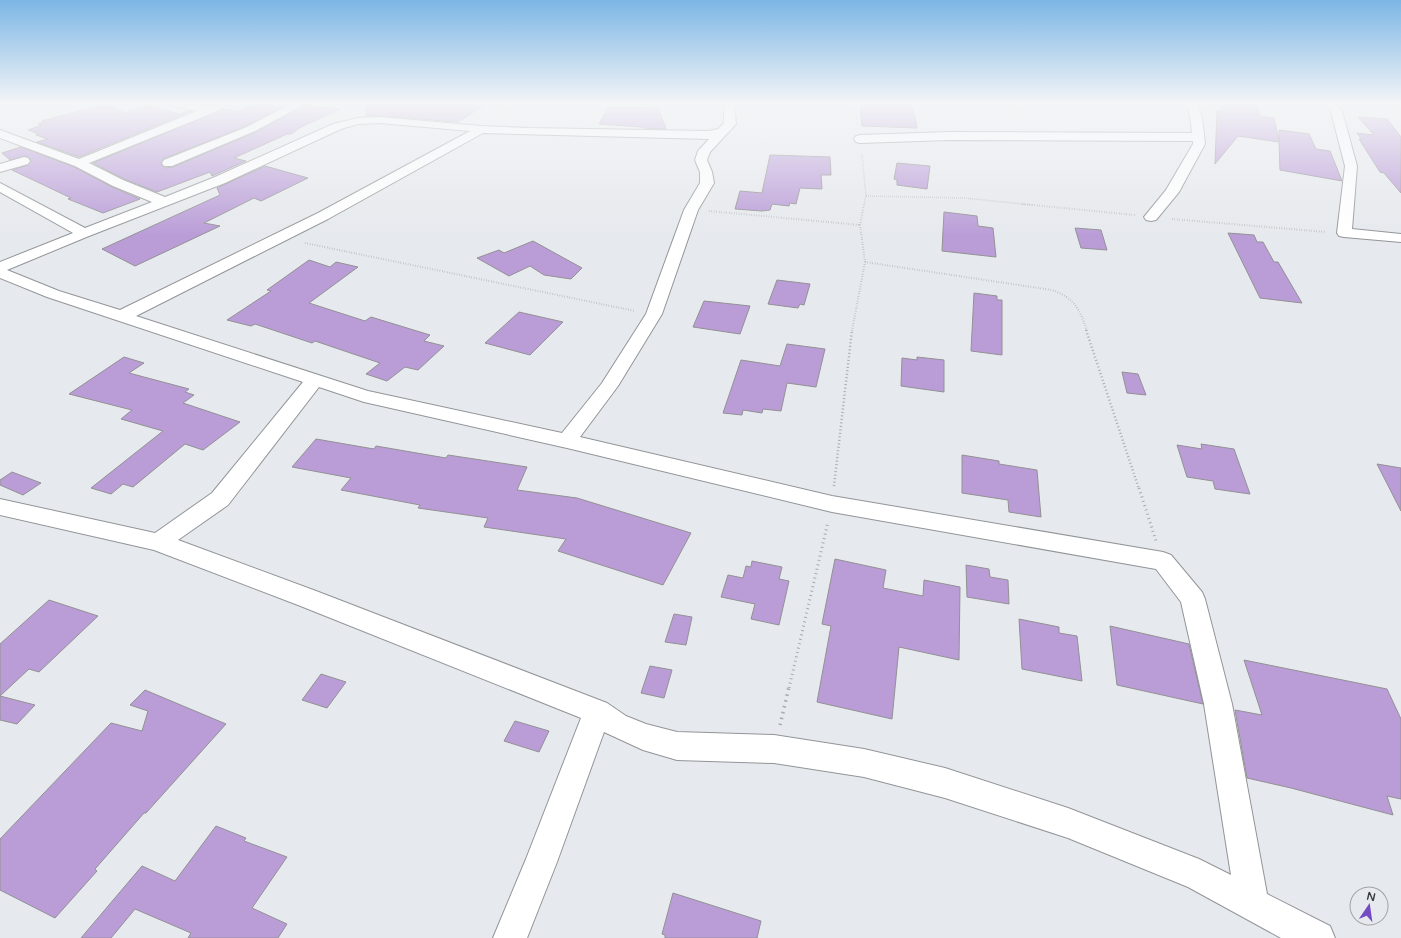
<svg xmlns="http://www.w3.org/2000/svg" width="1401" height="938" font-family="'Varela Round',sans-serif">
<rect width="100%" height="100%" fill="#e6e9ed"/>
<path fill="#ba9dd7" stroke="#929194" d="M254 104H288L246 126 163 159 161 164 164 168 173 167 256 132 306 105 340 109 301 127 291 134H287L234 158 246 161 212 176 210 172 157 192 124 179 93 163 223 109 239 111Z
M366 104H486L458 122 380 116H366Z
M860 104H910L914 113 917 128 862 126Z
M1222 104H1257L1260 116 1274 118 1279 141V130L1309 134 1316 149 1330 151 1342 181 1280 170 1279 142 1238 136 1215 164 1217 110 1222 111Z
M101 105H107L125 113 147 105 179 114 188 111H192L79 157 37 142 48 139 36 135 39 134 28 130 42 125 38 124 44 122 42 121Z
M608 107 658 108 666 129 643 128 642 127 599 124Z
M1358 117 1387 119 1401 137V193L1384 173 1380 172 1359 139 1362 140 1357 133 1374 135Z
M21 147 74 167 112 187 140 199 103 213 68 199 71 198 12 170 28 165 31 160 28 157 24 156 10 160 2 153Z
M770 155 830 157 831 175H821L822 189 800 188 796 204 790 203 789 206 772 204 770 210 762 211 735 209 740 191 762 193Z
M897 163 930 166 927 189 897 185V180L894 179Z
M265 166 308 178 261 201 254 198 204 223 220 226 135 266 102 249 220 195 217 188Z
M944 212 977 216 978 226 993 228 996 257 942 251Z
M1075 228 1101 230 1107 250 1081 248Z
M1228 233 1254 235 1257 242H1263L1274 262H1278L1302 303 1260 298Z
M533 241 582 268 571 279 544 275 530 266 509 276 477 258 499 250 504 253Z
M309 260 330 267 336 262 358 267 309 303 365 321 371 317 430 335 424 341 444 346 418 370 405 367 387 381 366 374 380 363 315 341 312 343 255 324 251 326 227 320 271 291 267 290Z
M777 280 810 284 804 305 800 304 798 308 768 304Z
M974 293 997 296V300H1002V355L971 351Z
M704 301 750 306 740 334 693 327Z
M519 312 563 322 530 355 485 343Z
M787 344 825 349 816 387 787 383 781 411 763 409 762 413 743 410 742 415 723 413 741 360 780 366Z
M124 357 144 363 129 373 189 389 185 392 194 395 183 403 240 422 203 450 185 444 133 487 123 484 111 494 91 488 163 431 121 419 132 410 69 394Z
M917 357 944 360V392L901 386 902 358 917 360Z
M1122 372 1138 374 1146 395 1127 393Z
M316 439 374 449 376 446 446 458 448 455 527 467 517 490 577 498 691 533 663 585 558 551 566 539 484 527 488 518 418 508 420 505 341 490 351 478 292 467Z
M1201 444 1234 449 1250 494 1215 489 1213 481 1187 477 1177 445 1202 449Z
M962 455 999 461V464L1037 470 1041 517 1009 512 1008 500 962 493Z
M1377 464 1401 468V511Z
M12 472 41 483 23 495 0 485V480Z
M835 559 886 570 883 588 923 596 924 580 960 587 959 660 899 647 892 719 817 702 831 626 822 624Z
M752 561 782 567 779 579 789 581 779 625 751 619 755 604 721 597 728 575 743 578 746 566 751 567Z
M966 565 989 569 990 577 1008 580 1009 604 967 597Z
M49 600 98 616 39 672 29 669 0 696V644Z
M674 614 692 617 686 645 665 642Z
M1019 619 1059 627V633L1077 636 1082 681 1022 669Z
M1110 626 1189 644 1203 704 1117 685Z
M1244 660 1387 689 1401 719V799L1387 796 1393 815 1291 788 1247 778 1235 710 1262 715Z
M650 666 672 670 664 698 641 693Z
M321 674 346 682 327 708 302 700Z
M145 690 226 724 146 813H144L95 869 97 871 55 918 0 890V839L111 723 142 731 148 711 130 705Z
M0 696 35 705 17 724 0 720Z
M515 721 549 731 539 752 504 741Z
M216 826 246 838 244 841 287 857 252 908 287 924 278 938H188L191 933 135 909 111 938H81L142 866 175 881Z
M673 893 761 921 757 938H665V935L662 934Z"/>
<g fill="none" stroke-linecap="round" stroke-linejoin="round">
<defs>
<path id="street" d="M172 104C184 104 195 106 207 106 213 106 222 104 229 104L215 112 89 163 123 180 165 197 215 177 333 124 358 118 380 117 481 126 529 128 708 131 718 129 724 123V104H734L736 124 710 152 707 160 712 172 714 183 698 210 662 314 618 386 580 437 832 496 1163 552 1171 555 1202 592 1205 599 1232 704 1267 894 1330 926 1335 938H1281L1188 887 1068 838 945 798 864 777 774 763 677 760 643 750 604 732 557 862 527 938H493L526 859 581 718 298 605 154 550 0 515V499L155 533 212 493 303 382 47 297 0 278V262L73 233 0 192V183L85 228 152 202 113 186 75 166 0 138V130L79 159 197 111 173 106ZM380 123 470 131 318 213 120 310 59 291 7 270 89 236 225 183 341 129 358 124ZM483 133 709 139 698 151 695 160 700 172V183L684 210 646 314 602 383 562 433 368 391 136 316 328 219ZM319 387 364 402 567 448 832 512 1156 569 1181 602 1204 704 1231 875 1199 859 1068 808 945 768 864 749 774 735 677 732 646 724 626 716 607 703 316 591 178 540 228 505Z
M291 104H305L255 131 172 166H164L162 163 164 160 247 127Z
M1186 104H1196L1202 116 1205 144 1179 192 1156 220 1151 221 1146 220 1144 217 1166 190 1193 144V141L949 140 860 143 856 142 854 139 856 136 860 135 949 132 1192 133 1190 116Z
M1325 104H1336L1342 111 1357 166 1352 229 1401 234V242L1344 237 1339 236 1337 233 1345 166 1331 112Z
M24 157 28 158 30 161 28 164 0 172V164Z"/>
</defs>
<use href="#street" stroke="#929598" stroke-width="2"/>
<path stroke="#a9abae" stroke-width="1.5" stroke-dasharray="0.5 1.5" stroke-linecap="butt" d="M854 104 858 125
M862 154 866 196 864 205
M866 196 964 198 1032 205"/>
<path stroke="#a9abae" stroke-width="2" stroke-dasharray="0.5 2" stroke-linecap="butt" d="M1022 204 1135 215
M709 211 860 225
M1172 219 1326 232
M305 243 635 311
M865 262 1052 290C1075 298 1080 310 1087 331
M852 331 865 262 860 225 864 204"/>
<path stroke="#a9abae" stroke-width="2.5" stroke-dasharray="1 2.5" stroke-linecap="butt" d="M1086 330 1139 489
M834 486 852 330"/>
<path stroke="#a9abae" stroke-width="3" stroke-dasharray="1 3.5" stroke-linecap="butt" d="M1139 488 1156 541
M789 688 828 522"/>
<path stroke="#a9abae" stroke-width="3.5" stroke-dasharray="1.5 4.5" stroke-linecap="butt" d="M780 725 789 687"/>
<use href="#street" fill="#fff" fill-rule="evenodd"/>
</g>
<linearGradient id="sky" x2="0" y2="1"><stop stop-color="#7cb6e5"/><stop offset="0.44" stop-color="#f4f5f7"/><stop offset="1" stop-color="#f4f5f7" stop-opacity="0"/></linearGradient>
<rect width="1401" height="235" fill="url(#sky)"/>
<g transform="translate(1369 906) rotate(13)"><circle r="19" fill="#e6e9ed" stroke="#a2a4a7"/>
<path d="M0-3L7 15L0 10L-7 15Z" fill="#754bc4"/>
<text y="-6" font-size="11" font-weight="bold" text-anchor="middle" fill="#3b3c3e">N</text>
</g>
</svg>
